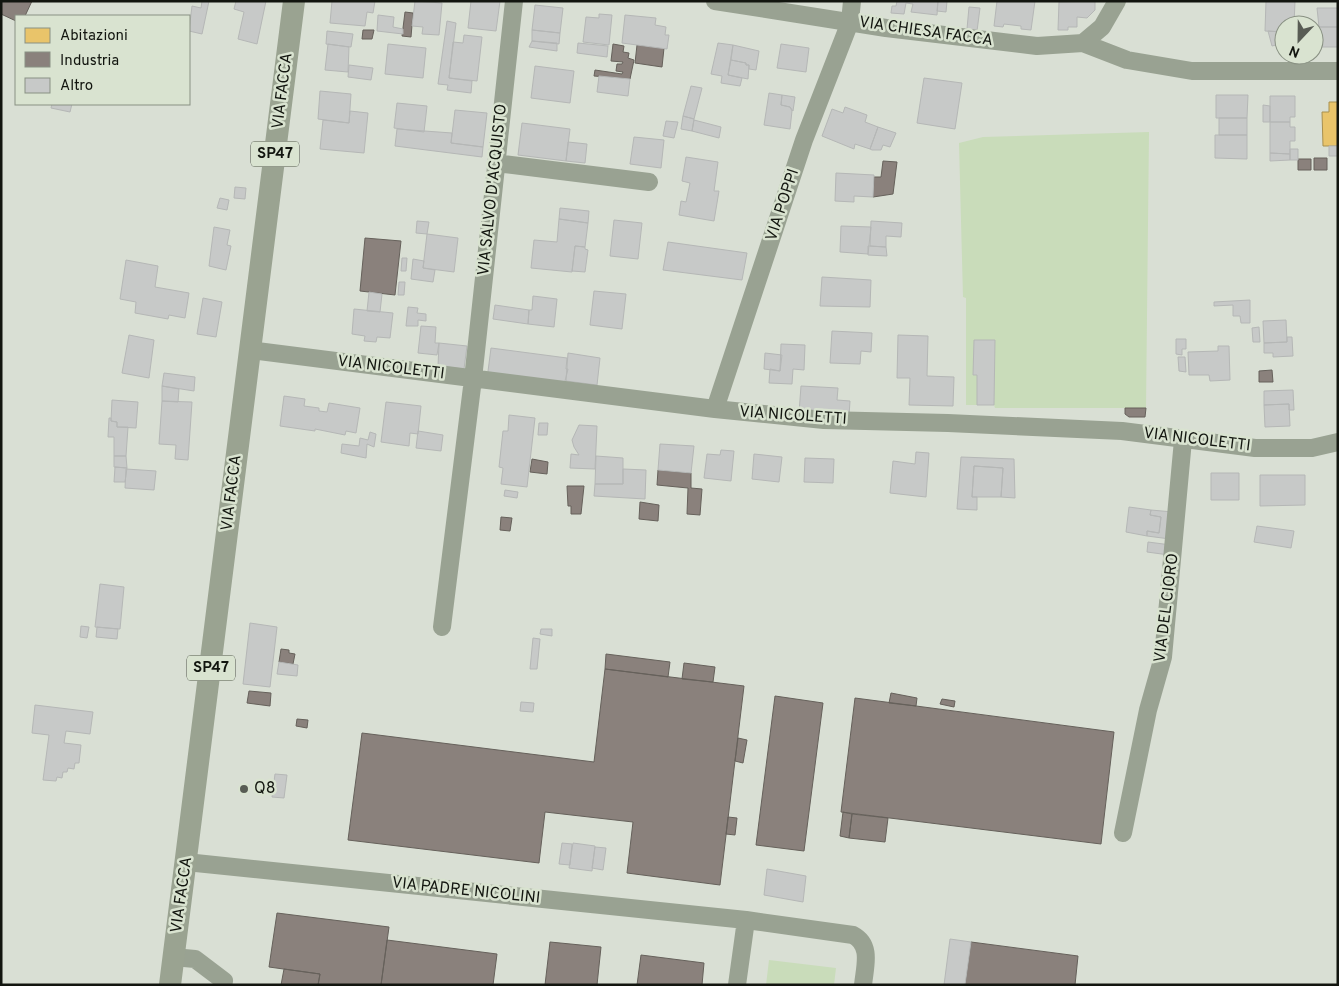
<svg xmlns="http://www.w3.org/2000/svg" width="1339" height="986" font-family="Overpass,sans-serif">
<rect width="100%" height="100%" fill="#d9dfd4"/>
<path fill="#c9dcba" d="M1149 132 1146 408H995L994 405H966V298L963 297 959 143 983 137Z
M769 960 836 968 834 985H766Z"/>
<path fill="#e9c46a" stroke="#a8904f" d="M1329 102H1338V146H1323L1322 112H1329Z"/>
<path fill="#8a817c" stroke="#66615b" d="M1 1H32L25 16H16V21L1 14Z
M405 12 413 13 411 37 402 36Z
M363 30H374L372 39H362Z
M613 44 624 46 623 52 629 53 628 58 634 60 630 79 594 76 595 70 622 74 623 72 616 71 617 64H622L623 62 611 61Z
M637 45 664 48 662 67 635 63Z
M1314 158H1327V170H1314Z
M1298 159H1311V170H1298Z
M883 161 897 162 893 194 873 197 874 177H881Z
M365 238 401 241 395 295 360 291Z
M1272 370 1273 382H1259V371Z
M1125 408H1146L1145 417H1129L1125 414Z
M532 459 548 462 547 474 530 472Z
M658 470 691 473V488L702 489 700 515 687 514 688 488 657 485Z
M567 486H584L581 514H571V506H568Z
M640 502 659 505 658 521 639 519Z
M501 517 512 518 510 531 500 530Z
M281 649 289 650V653L295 654 293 664 279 662Z
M606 654 670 662 668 677 605 669Z
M684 663 715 667 713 682 682 679Z
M605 669 744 686 720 885 627 873 633 822 545 812 539 863 348 840 362 733 594 762Z
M249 691 271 693 270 706 247 703Z
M891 693 917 698 916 706 889 703Z
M775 696 823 703 804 851 756 845Z
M855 698 1114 732 1101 844 841 812Z
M942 699 955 701 954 707 940 704Z
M297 719 308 720 307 728 296 726Z
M738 738 747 740 743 763 735 761Z
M843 812 852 814 849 838 840 836Z
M852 814 888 818 885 842 849 838Z
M728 817 737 818 735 835 726 834Z
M277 913 389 927 381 985H318L320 974 269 967Z
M387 940 497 954 493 985H381Z
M550 942 601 947 597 985H545Z
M971 942 1078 956 1075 985H965Z
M641 955 704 963 702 985H637Z
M284 969 320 974 318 985H281Z"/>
<path fill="#c7c9c8" stroke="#b5b7b6" d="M202 1H209L202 34 189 31 192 6 201 8Z
M236 1H266L257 44 238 39 244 12 234 9Z
M332 1H375L373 13 367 12 365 26 330 23Z
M415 1 442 3 439 35 422 34 423 27 412 26Z
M471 1H500L496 31 468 28Z
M897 1H938L937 15 911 12 913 4 906 3 904 14 891 13 892 6H896Z
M938 1H947L946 12 937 11Z
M997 1H1035L1031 30 1021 29V26L1004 24 1003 27 994 26Z
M1095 1V10L1087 18 1077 17V27H1068V30H1058L1059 2Z
M1266 1H1295L1294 25H1284V32L1265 31Z
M535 5 563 8 560 33 532 30Z
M969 7 980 8 977 31 967 29Z
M1317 8H1338V27H1319Z
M599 14 612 15 609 45 583 42 586 17 599 18Z
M378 15 394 17 393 27 403 29V34L377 31Z
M625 15 656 18 655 25 666 27 665 35H669L667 49 622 43Z
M447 21 456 23 449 78 472 81 471 93 447 90 448 85 438 84Z
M1319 27H1338V47H1317Z
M532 30 560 33 559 44 532 41Z
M327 31 353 34 351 47 326 44Z
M1268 31 1284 32V43L1272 46Z
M464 35 482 37 477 81 449 78 453 42 463 43Z
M532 41 557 43V51L529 47Z
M578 43 608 46 607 57 577 53Z
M718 43 733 45 728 75 742 78 740 86 721 83 722 76 711 74Z
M328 44 349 47 348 72 325 70Z
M388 44 426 48 423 78 385 74Z
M781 44 809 48 806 72 777 68Z
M733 45 759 51 756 70 749 69V65H746V63L731 60Z
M731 60 746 63V65H749L748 79 728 75Z
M349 65 373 68 371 80 348 77Z
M535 66 574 71 570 103 531 98Z
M599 76 630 79 628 96 597 92Z
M924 78 962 83 955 129 917 123Z
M691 86 702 88 694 119 683 116Z
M320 91 351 94 349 123 318 119Z
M769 93 782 95 781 105 790 107 792 111 790 129 764 125Z
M782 95 795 97 793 111 790 107 781 105Z
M1216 95H1248L1247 118H1216Z
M1270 96H1295V117H1290V122H1270Z
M397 103 427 106 424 132 394 128Z
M52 104H72L70 112 51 108Z
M1263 105 1270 106V122H1263Z
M845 107 867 115 865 122 878 127 870 149 855 144 854 149 822 136 832 109 843 113Z
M455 110 487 113 483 147 451 143Z
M350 111 368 113 364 153 320 149 323 120 349 123Z
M683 116 694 119 692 131 681 129Z
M1219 118H1247V135H1219Z
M694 120 721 127 719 138 692 131Z
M666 121 678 122 674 138 663 136Z
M1270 122H1290V127H1295V141H1290V154L1270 153Z
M522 123 570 129 566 161 518 155Z
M878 127 896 133 890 147 883 145 881 150H872L870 149Z
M397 129 452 133 451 143 483 147 482 157 395 146Z
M1215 135H1247V159L1215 158Z
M634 137 664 140 661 168 630 164Z
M568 142 587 144 585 163 566 161Z
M1329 146H1338V156H1329Z
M1290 149H1298V160H1290Z
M1270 153 1290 154V160L1270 161Z
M686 157 718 162 714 191H719L714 221 679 215 681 201 686 202 690 183 682 181Z
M836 173 874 175 873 197 854 196V202L835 201Z
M235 187 246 188 245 199 234 198Z
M220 198 229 200 227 210 217 208Z
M560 208 589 211 588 223 559 219Z
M559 219 588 223 585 247 575 246 572 272 531 268 534 240 557 242Z
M614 220 642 223 638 259 610 256Z
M417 221 429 222 427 234 416 233Z
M871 221 902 223 901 237 886 236V247L870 246Z
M841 226 871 227 868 254 840 252Z
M214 227 230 230 227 245 231 246 226 270 209 266Z
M427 234 458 238 454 272 423 268Z
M668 242 747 253 742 280 663 270Z
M575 246 585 247V249L588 250 585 272 572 271Z
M868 246 886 247 887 256 868 255Z
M402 258H407L406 271H401Z
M413 259 424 261 423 268 435 270 433 282 411 279Z
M126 260 158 266 155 287 189 293 185 318 169 315 168 319 135 313 136 302 120 299Z
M822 277 871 280 870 307 820 306Z
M399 282H405L404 295H398Z
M594 291 626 294 622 329 590 325Z
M369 292 382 294 380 312 367 311Z
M533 296 557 299 554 327 528 324 529 310H532Z
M203 298 222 302 216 337 197 334Z
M1250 300V323H1241L1240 316H1233V305L1214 306V302Z
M495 305 529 310 528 324 493 319Z
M408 307 418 308 417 313 426 314V321L418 320V326H406Z
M354 309 393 313 390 338 377 337 376 342 364 341 365 336 352 334Z
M1286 320 1287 342 1264 343 1263 321Z
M421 326 436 327 435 343H439L437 355 418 353Z
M1259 327 1260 342H1253L1252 328Z
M832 331 872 333 871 352 861 351 860 364 830 363Z
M129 335 154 340 149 378 122 373Z
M898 335 928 336 927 376 954 377 953 406 909 405 910 378H897Z
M1287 337H1292L1293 356 1273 357V353H1264V343L1287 342Z
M1176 339H1186V349H1182V355L1176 354Z
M974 340H995L994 405H977V375H973Z
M439 343 467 346 464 369 438 366Z
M781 344 805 345 804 370 793 369 792 384 769 383 770 369 780 371Z
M1218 346H1229L1230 380 1210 381 1209 375H1189L1188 352 1218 351Z
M491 348 567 358 566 369H568L563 389 487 379Z
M568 353 600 358 597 385 566 381Z
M765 353 782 355 780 371 764 369Z
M1178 357H1185L1186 372 1179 371Z
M164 373 195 377 194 391 162 386Z
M162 386 179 389 178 402 162 401Z
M801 386 838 388 837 400 850 401 849 416 799 413Z
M1293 390 1294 410H1289V404L1264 405V391Z
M284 396 305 399 304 406 319 408V411L327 412 329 403 360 408 356 433 346 431 345 435 315 429V431L280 426Z
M112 400 138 402 136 428 117 427V422L111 421Z
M162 401 192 402 188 460 175 459 176 445 159 444Z
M386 402 421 406 418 434 410 433 409 446 381 442Z
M1289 404 1290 426 1265 427 1264 405Z
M509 415 535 418 527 487 501 484 503 468 499 467 503 431H508Z
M109 418H111V421L117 422V427H128L126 456H114V437H108Z
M539 423H548L547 435H538Z
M579 425 597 426 595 469 570 468 571 454 579 455 574 447 572 440Z
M418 431 443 435 441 451 416 448Z
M370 432 376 434 374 447 367 444 366 458 341 453 342 444 359 446 360 438 368 440Z
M660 444 694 446 691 473 658 470Z
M721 450 734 451 731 481 704 478 707 454 720 455Z
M916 452 929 453 926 497 890 493 893 461 915 464Z
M754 454 782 457 779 482 752 479Z
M114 456H126L127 468 114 467Z
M596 456 623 458V484H595Z
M961 457 1014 459 1015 498 1001 497 1003 468 974 466 972 497H977V510L957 509Z
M805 458 834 459 833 483 804 482Z
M974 466 1003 468 1001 497H972Z
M115 467 127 468 125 482H114Z
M126 469 156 471 154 490 125 488Z
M623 469 646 470 645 499 594 496 595 484H623Z
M1211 473H1239V500H1211Z
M1260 475H1305V505L1260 506Z
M505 490 518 492 517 498 504 496Z
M1129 507 1151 510 1150 515 1161 517 1159 533 1147 531V536L1126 532Z
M1151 510 1173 512 1170 539 1147 536V531L1159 533 1161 517 1150 515Z
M1257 526 1294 531 1291 548 1254 542Z
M1148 542 1171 545 1169 555 1147 552Z
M100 584 124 587 120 629 95 627Z
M250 623 277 627 270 687 243 684Z
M81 626 89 627 87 638 80 637Z
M97 627 118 629 117 639 96 637Z
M541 629H552V636L540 634Z
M533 638 540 639 537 669H530Z
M279 662 298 665 297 676 277 674Z
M521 702 534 703 533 712 520 711Z
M35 705 93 712 90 734 66 731 64 743 81 745 79 763H75L74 769 68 768 67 772H63L62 778 57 777 56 781 43 780 49 735 32 733Z
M275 774 287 775 284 798 272 797Z
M562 843 572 844 570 865 559 864Z
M573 843 595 846 592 871 569 868Z
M595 847 606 848 603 870 592 868Z
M767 869 806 876 803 902 764 895Z
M950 939 971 942 965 985H944Z"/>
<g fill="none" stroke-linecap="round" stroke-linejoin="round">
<path stroke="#99a292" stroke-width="18" d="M715 1 886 28 1037 46 1083 43 1102 27 1117 1
M1083 43 1127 60 1192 71H1338
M496 163 649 182
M250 350 715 409 824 420 948 423 1122 431 1255 448H1312L1338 442
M715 409 804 140 850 22 852 1
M442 627 473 379 514 1
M1123 833 1148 710 1163 657 1183 440
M186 862 746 920 853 935C872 945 865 966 863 985
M173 957 195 959 224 981 223 985
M737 985 746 920"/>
<path stroke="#9aa391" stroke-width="22" d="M170 985 294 1"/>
</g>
<circle fill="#585c54" stroke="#d9e3d0" stroke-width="2" cx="244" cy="789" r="5"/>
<g text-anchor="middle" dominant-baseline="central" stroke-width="5" stroke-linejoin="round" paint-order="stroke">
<g fill="#d9e3d0" stroke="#4e5349" stroke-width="1">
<rect x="251" y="141.5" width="48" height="25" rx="4"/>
<rect x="187" y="655.5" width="48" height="25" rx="4"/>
</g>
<g font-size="15" font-weight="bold" fill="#12150f">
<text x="275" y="154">SP47</text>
<text x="211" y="668">SP47</text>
</g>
<g font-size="16" fill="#12150f" stroke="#d9e3d0">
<text transform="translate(926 32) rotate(8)">VIA CHIESA FACCA</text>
<text transform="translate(283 91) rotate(-83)">VIA FACCA</text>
<text transform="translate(493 190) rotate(-84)">VIA SALVO D'ACQUISTO</text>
<text transform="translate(783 205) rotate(-72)">VIA POPPI</text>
<text transform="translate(391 368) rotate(7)">VIA NICOLETTI</text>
<text transform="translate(793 416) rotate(4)">VIA NICOLETTI</text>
<text transform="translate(1197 440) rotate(7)">VIA NICOLETTI</text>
<text transform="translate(232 493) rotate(-83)">VIA FACCA</text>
<text transform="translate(1167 608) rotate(-83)">VIA DEL CIORO</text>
<text transform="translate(466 891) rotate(6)">VIA PADRE NICOLINI</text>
<text transform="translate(182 895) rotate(-82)">VIA FACCA</text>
</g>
<g font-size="16" fill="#12150f" stroke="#d9e3d0" text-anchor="start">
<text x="254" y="789">Q8</text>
</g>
</g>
<rect width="1339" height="986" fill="none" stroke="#12150f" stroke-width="5"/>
<rect x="15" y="15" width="175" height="90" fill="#d9e3d0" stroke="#899183"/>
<rect x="25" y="28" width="25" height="15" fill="#e9c46a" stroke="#899183"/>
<text x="60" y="40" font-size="15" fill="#12150f">Abitazioni</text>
<rect x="25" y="52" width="25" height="15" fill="#8a817c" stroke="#899183"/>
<text x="60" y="65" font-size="15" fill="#12150f">Industria</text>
<rect x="25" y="78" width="25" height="15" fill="#c7c9c8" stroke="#899183"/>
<text x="60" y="90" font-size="15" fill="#12150f">Altro</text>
<g transform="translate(1299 40) rotate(202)"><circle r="24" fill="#d9e3d0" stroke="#899183"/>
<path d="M0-4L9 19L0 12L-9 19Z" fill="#585c54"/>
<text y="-8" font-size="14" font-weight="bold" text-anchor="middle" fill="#12150f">N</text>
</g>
</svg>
